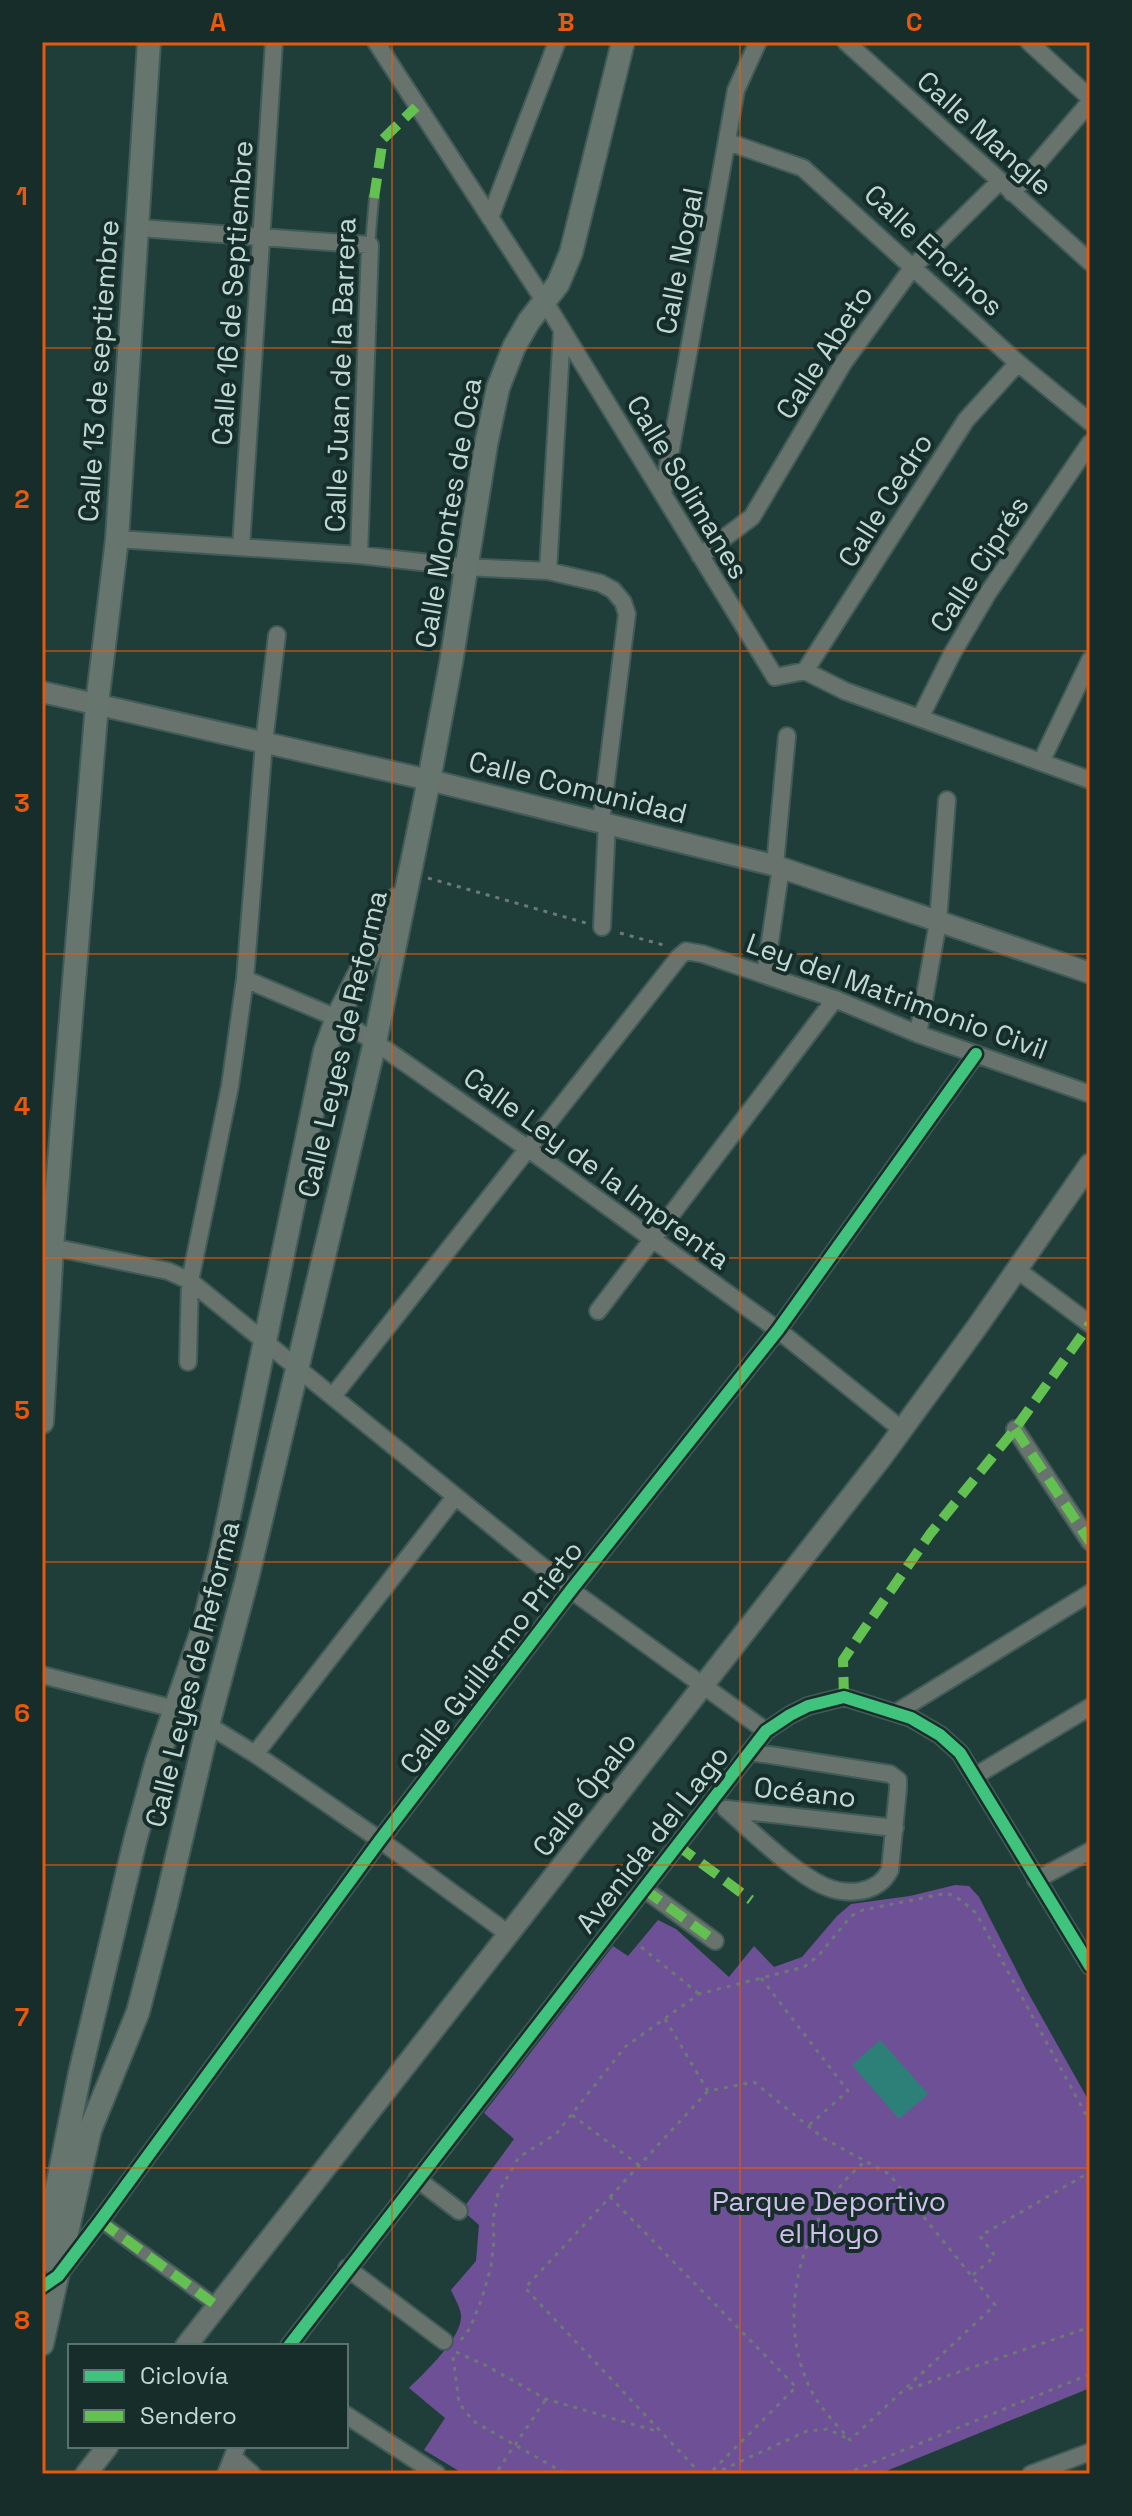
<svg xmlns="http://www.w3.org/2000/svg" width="1132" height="2516" font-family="'Space Grotesk',sans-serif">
<rect width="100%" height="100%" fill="#1f3e3a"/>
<path fill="#6e5097" d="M955 1885 969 1886 979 1897 1026 1989 1090 2103V2388L879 2474H464L424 2450 445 2418 409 2388C424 2373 463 2337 461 2315 460 2307 454 2297 451 2290L476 2261 479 2225 462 2210 514 2139 484 2113 613 1946 628 1956 658 1920 676 1929 729 1977 754 1946 774 1967 802 1957 837 1916 851 1904 910 1896Z"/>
<path fill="#2d8077" d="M880 2040 928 2094 899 2119 852 2065Z"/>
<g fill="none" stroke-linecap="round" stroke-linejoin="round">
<defs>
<path id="service" d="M370 245 374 198"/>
<path id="pedestrian" d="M100 2221 217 2306"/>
<path id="minor" d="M376 42 545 302 775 677 805 671 845 691 1090 780
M846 42 1090 262
M1029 42 1090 98
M728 142 803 168 1018 363 1090 422
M1012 193 1090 102
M490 218 557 42
M139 228 370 245 359 555
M663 493 736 90 758 42
M117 539 359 555 465 567 548 571 600 583 613 590 623 602 627 614 601 821
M241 547 274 42
M700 556 752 517 844 362 913 267 1000 181
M548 571 562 331
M805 671 966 420 1018 363
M920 718 952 654 988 593 1090 443
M1041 762 1090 660
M775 865 787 736
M602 927 607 822
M765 975 781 867
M245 979 337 1018 375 1042 527 1148 778 1330 901 1429
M918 1034 938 922 947 800
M52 1247 168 1271 190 1281 571 1590 766 1731
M1016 1269 1090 1324
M598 1311 835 999
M188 1362 190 1281 230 1086 245 979 264 742 277 635
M333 1396 679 957 686 951 703 954 835 999 918 1034 1090 1094
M1015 1429 1090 1542
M42 1675 175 1709 208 1725 255 1754 380 1840 510 1935
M897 1712 1090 1593
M255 1754 455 1497
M975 1776 1090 1707
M726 1809C753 1832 793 1872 824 1886 847 1896 878 1894 890 1870L898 1789V1780L890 1774 751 1752
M727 1809 895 1828
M1036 1880 1090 1851
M644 1889 715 1941
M417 2179 459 2211
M347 2268 444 2341
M42 2287 58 2276 100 2221 380 1840 571 1590 778 1330 976 1054
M289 2346 766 1731 790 1715 808 1706 844 1697 911 1718 940 1735 960 1753 1090 1966
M346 2415 437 2474
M233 2457 252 2474
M226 2474 237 2446
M1031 2474 1090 2452"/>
<path id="tertiary" d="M42 692 429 780 773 865 1090 973
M186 2346 882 1457 977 1327 1090 1164
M86 2474 108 2446"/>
<path id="secondary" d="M42 1422 52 1247 97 704 117 539 149 42
M42 2261 80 2073 135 1841 157 1761 203 1628 222 1549 325 1051 337 1018 397 899
M42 2344 90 2130 138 2012 166 1904 208 1725 247 1579 375 1042 429 780 451 663 486 445 498 388 514 347 529 321 558 284 571 253 623 42"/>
</defs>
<use href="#service" stroke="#415b57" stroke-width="12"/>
<use href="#pedestrian" stroke="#415b57" stroke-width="16"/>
<use href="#minor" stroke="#415b57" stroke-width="20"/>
<use href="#tertiary" stroke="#415b57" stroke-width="24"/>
<use href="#secondary" stroke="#415b57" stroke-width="26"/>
<path stroke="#6d7975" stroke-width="3" stroke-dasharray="4 6" stroke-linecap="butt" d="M428 878 586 923
M620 933 667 946
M641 1947 699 1994
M761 1978 848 2091 808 2126
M665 2019 708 2091 754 2082 823 2138 889 2174 995 2305 850 2440C837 2425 821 2409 812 2392 778 2328 795 2243 839 2188 846 2178 856 2170 865 2161
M572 2115 640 2166
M610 2197 708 2091
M973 2275 995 2256 980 2236 1090 2172
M461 2340 470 2328 482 2298 491 2267 494 2241 493 2220 498 2193 519 2157 556 2134 625 2047 699 1994 804 1967 819 1955 851 1916 863 1910 947 1893 961 1900 976 1913 1090 2122
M456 2352 487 2366 546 2399 656 2431
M453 2357 459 2403 473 2421 566 2474
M909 2389 1090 2327
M498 2470 546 2399
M701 2474 525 2288 610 2197 796 2387 709 2474
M713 2474 807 2431 828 2429 846 2438
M845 2474 1090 2374"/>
<use href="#service" stroke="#69736e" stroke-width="8"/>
<use href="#pedestrian" stroke="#69736e" stroke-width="12"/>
<use href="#minor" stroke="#69736e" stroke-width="16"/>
<use href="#tertiary" stroke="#69736e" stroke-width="20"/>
<use href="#secondary" stroke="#67756f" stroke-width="22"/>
<path stroke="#63c152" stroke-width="10" stroke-dasharray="20 10" stroke-linecap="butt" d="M374 198 383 139 416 107
M1015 1429 1090 1542
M844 1697 843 1660 860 1635 930 1534 1015 1429 1090 1324
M677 1845 751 1900
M644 1889 715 1941
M100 2221 217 2306"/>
<defs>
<path id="cycleway" d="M42 2287 58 2276 100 2221 380 1840 571 1590 778 1330 976 1054
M289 2346 766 1731 790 1715 808 1706 844 1697 911 1718 940 1735 960 1753 1090 1966"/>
</defs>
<use href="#cycleway" stroke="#162d29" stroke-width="17"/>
<use href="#cycleway" stroke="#40c37c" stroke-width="12"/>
</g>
<path fill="none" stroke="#e8590c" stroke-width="2" stroke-opacity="0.55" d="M392 42V2474M740 42V2474M42 348H1090M42 651H1090M42 954H1090M42 1258H1090M42 1562H1090M42 1865H1090M42 2168H1090"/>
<g text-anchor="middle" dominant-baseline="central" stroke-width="8" stroke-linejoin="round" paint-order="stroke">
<g font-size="28" fill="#bfd9d5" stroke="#162d29">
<text transform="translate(985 133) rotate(42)">Calle Mangle</text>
<text transform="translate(934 250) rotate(43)">Calle Encinos</text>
<text transform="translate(679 261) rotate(-79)">Calle Nogal</text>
<text transform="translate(232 293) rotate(-86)">Calle 16 de Septiembre</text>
<text transform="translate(824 352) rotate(-57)">Calle Abeto</text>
<text transform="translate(98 371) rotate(-86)">Calle 13 de septiembre</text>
<text transform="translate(340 375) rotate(-88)">Calle Juan de la Barrera</text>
<text transform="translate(688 487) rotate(59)">Calle Solimanes</text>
<text transform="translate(885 500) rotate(-58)">Calle Cedro</text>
<text transform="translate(448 513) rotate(-80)">Calle Montes de Oca</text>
<text transform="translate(979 564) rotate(-57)">Calle Ciprés</text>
<text transform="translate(578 787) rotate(14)">Calle Comunidad</text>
<text transform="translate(897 996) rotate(20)">Ley del Matrimonio Civil</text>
<text transform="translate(342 1044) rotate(-77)">Calle Leyes de Reforma</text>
<text transform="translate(597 1168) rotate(36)">Calle Ley de la Imprenta</text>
<text transform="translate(491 1657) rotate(-53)">Calle Guillermo Prieto</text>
<text transform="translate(192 1674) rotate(-76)">Calle Leyes de Reforma</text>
<text transform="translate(805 1792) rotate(6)">Océano</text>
<text transform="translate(584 1794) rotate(-52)">Calle Ópalo</text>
<text transform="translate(652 1839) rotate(-52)">Avenida del Lago</text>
</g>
<g font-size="28" fill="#d2beee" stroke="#162d29">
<text x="829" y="2201">Parque Deportivo<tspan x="829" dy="32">el Hoyo</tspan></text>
</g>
</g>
<rect width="1132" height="2516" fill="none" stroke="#162d29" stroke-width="88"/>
<rect x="68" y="2344" width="280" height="104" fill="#162d29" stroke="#5a726e" stroke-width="2"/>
<rect x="84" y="2370" width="40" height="12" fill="#40c37c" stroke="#5a726e" stroke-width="2"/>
<text x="140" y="2384" font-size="24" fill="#bfd9d5">Ciclovía</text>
<rect x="84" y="2410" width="40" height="12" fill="#63c152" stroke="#5a726e" stroke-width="2"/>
<text x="140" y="2424" font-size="24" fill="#bfd9d5">Sendero</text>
<rect x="44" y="44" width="1044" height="2428" fill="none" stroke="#e8590c" stroke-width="3"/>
<g font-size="26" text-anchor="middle" font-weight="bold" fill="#e8590c">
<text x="218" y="31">A</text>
<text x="566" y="31">B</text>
<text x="914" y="31">C</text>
<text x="22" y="205">1</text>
<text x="22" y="508">2</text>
<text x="22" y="812">3</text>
<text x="22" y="1115">4</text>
<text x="22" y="1419">5</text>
<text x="22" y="1722">6</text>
<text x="22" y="2026">7</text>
<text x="22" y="2329">8</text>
</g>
</svg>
